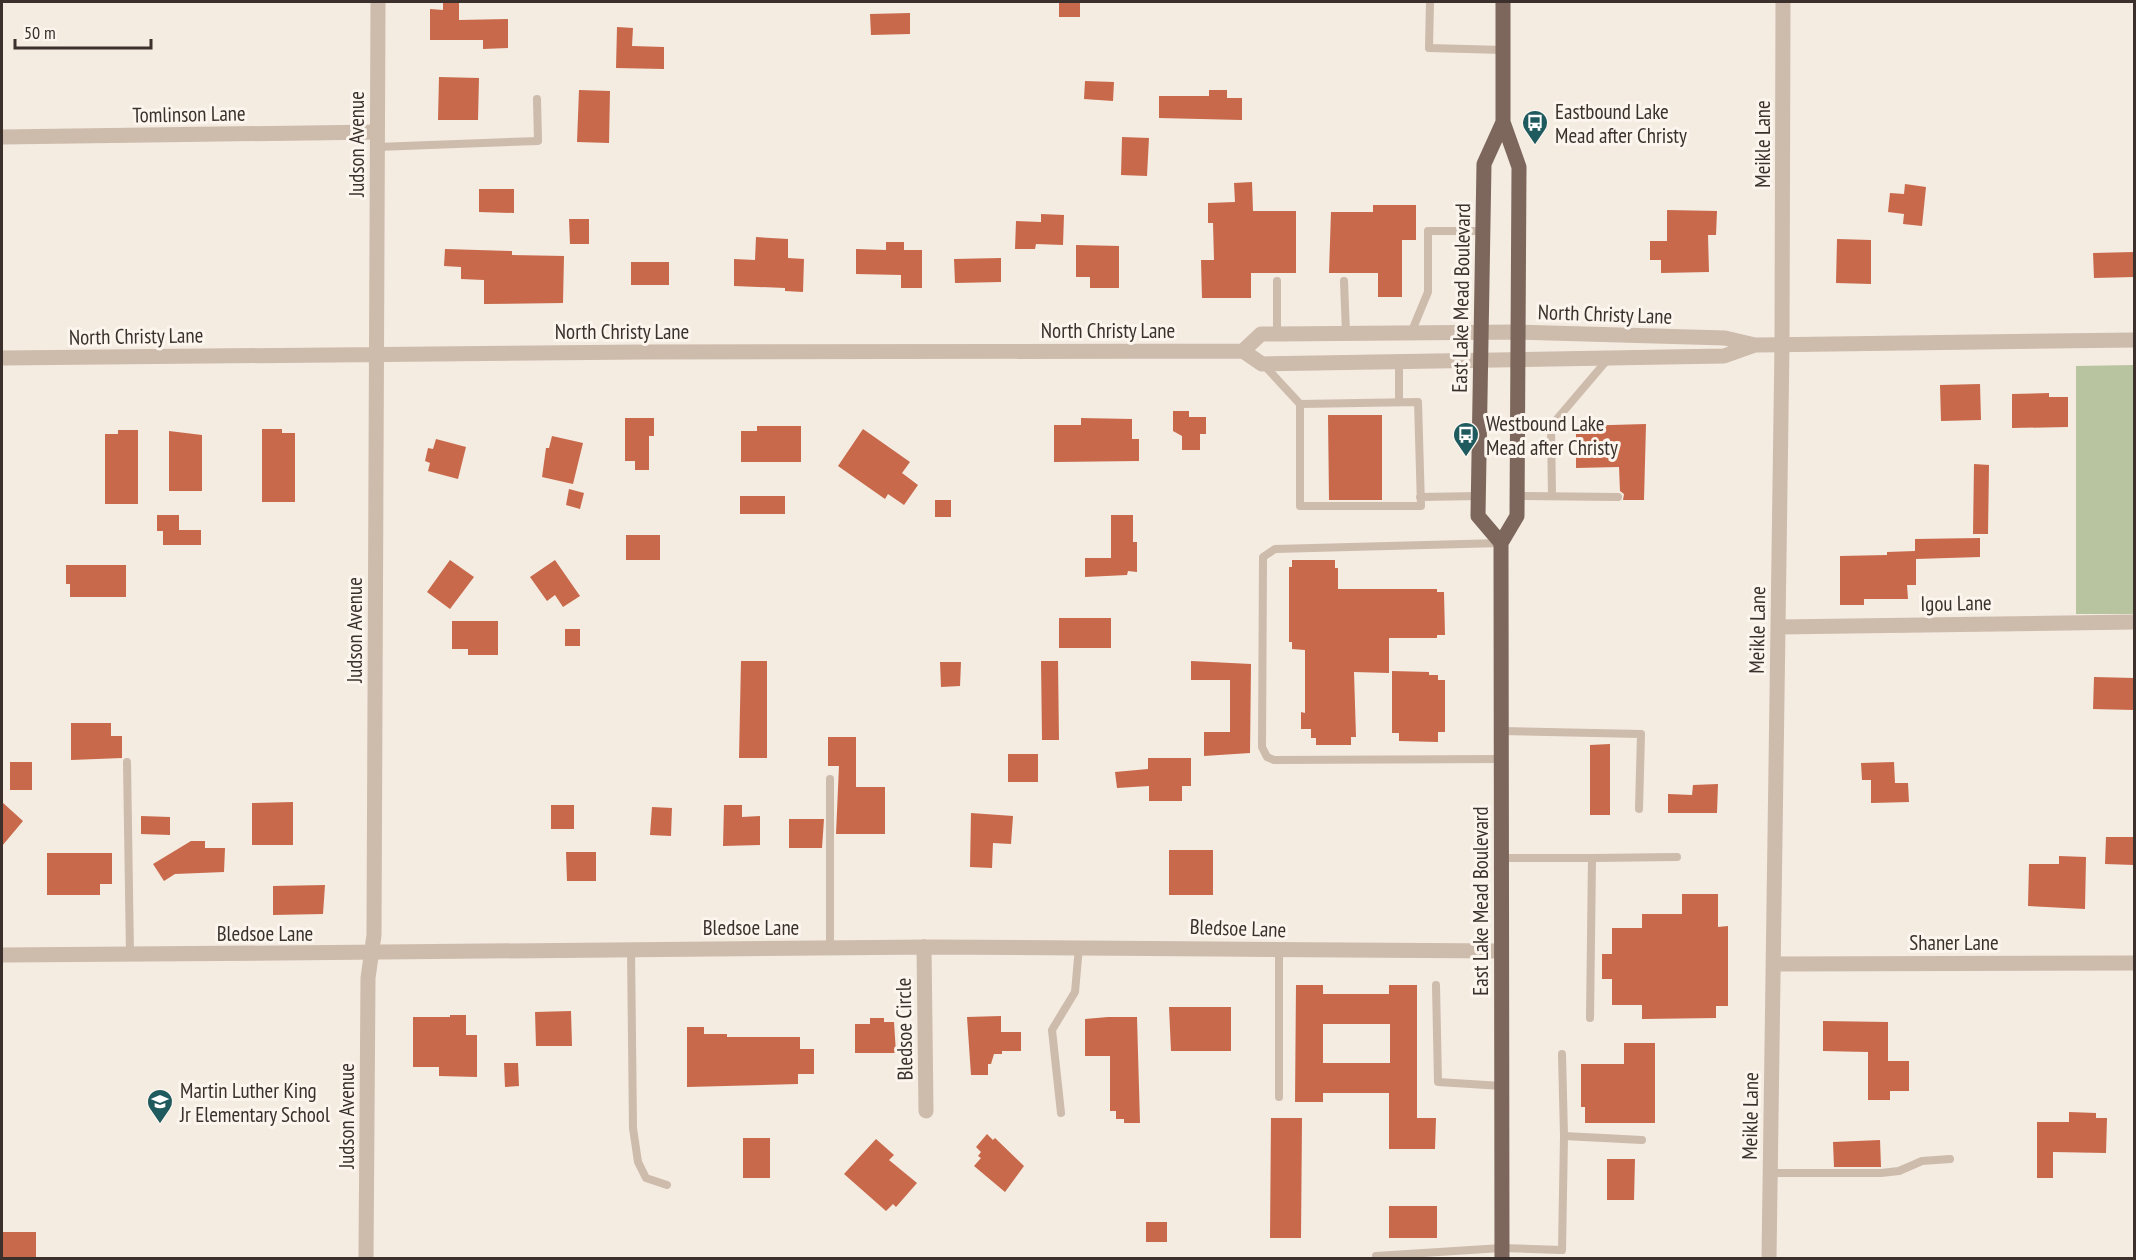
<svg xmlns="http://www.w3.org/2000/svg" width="2136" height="1260" font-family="'PT Sans Narrow',sans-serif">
<rect width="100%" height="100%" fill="#f4ebe1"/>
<path fill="#b8c4a0" d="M2134 365V614H2076V366Z"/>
<path fill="#c8694b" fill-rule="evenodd" d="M1059 2H1080V17H1059Z
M443 3H459V20L508 19V48L483 49V40H430V9L443 10Z
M910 13V34L871 35 870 14Z
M617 27 633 28 632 46 664 47V69L616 68Z
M439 77 479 78 478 120H438Z
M1085 81 1114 82 1113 101 1084 99Z
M579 90 610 91 609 143 577 142Z
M1209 90H1227V98H1242V120L1159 118V96H1209Z
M1122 137 1149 138 1147 176 1121 175Z
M1252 182 1253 211H1296V273H1251V298H1202L1201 260H1214L1213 223H1208V203L1235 202 1234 183Z
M1905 184 1926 187 1922 226 1903 224 1904 214 1888 212 1890 193 1904 194Z
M479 189H514V213L479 212Z
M1373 205H1416V240H1402V297H1378V273H1329L1331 212H1373Z
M1667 210 1717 211 1716 235H1708L1709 272 1661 273V260H1650V241H1667Z
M1041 214 1064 215 1063 245 1036 244 1035 249H1015L1016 221 1041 222Z
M569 219H589V244H570Z
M756 237 788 239V258L804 259 803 292 785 291V288L734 286V259L755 260Z
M1837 239 1871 240V284L1836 283Z
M886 242H904V250H922V288H901V275L856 274V249L886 250Z
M1076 245 1119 246V288H1090V277H1076Z
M445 249 512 251V255L564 256 563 303 484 304V280L461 279V267L444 266Z
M2134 252V277L2094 278 2093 253Z
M1001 258V282L955 283 954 259Z
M631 262H669V285H631Z
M1980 384 1981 420 1941 421 1940 385Z
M2049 393V397H2068V427L2012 428V394Z
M1173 411H1189V417H1206V434H1200V450H1182V436L1173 431Z
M1328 415H1382V500H1329Z
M625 418H654V436H649V470H635V461H625Z
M1081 418 1132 419V439H1139V461L1054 462V425H1081Z
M1646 424 1644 500H1623L1624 494 1620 491 1619 467 1576 468V426Z
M757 426H801V462H741V431H757Z
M262 429H282V433H295V502H262Z
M863 429 910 462 902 473 918 485 904 505 888 494 885 499 838 466Z
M118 430H138V504H105V434H118Z
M169 431 202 435V491H169Z
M552 436 583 443 573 484 542 477 546 448H549Z
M436 439 466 447 458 479 428 471 430 463 425 461 428 448 433 449Z
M1974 464 1989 465 1988 534H1973Z
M569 489 584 493 580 509 566 505Z
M740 496H785V514H740Z
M935 500H951V517H935Z
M157 515H179V530H201V545H163V531H157Z
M1111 515H1133V542H1137V572L1128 571 1127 575 1085 577V558H1111Z
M626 535H660V560H626Z
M1980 538V557L1916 559V585H1907L1908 599H1864V605H1840V556L1887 555V552L1915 551V539Z
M450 560 474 577 450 609 427 592Z
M555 560 580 596 563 607 555 595 547 601 530 577Z
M1292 560H1335V568H1338V589H1437V592H1444L1445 635H1437V638H1389V673L1354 672 1356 737H1351V745H1316V738H1311V729H1301V712L1305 713V650L1292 649V642H1289V567H1292Z
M66 565H126V597H70V584H66Z
M1059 618H1111V648H1059Z
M452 621H498V655H468V649H452Z
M565 629H580V646H565Z
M741 661H767V758H739Z
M1041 661H1058L1059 740H1042Z
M1191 661 1251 664 1250 753 1204 756V732H1230V680H1191Z
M940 662H961L960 686 941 687Z
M1392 671 1429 672V675H1438V680H1445V732H1438V742L1399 741V733H1392Z
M2094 677 2134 678V710L2093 709Z
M71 723H111V736H122V758L71 760Z
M828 737H856V787H885V834H836L839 766H828Z
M1610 744V815H1590V745Z
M1008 754H1038V782H1008Z
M1148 758H1191V786H1182V801H1149V786L1117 788 1115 772 1148 769Z
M10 762H32V790H10Z
M1894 762 1895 783H1908L1909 802 1871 803V780H1862L1861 763Z
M1718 784 1717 813H1668V794L1692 795 1693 785Z
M2 802 23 821 2 846Z
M293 802V845H252V803Z
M551 805H574V829H551Z
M724 805H742V817L760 816V845L723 846Z
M652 807 672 808 671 836 650 835Z
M971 813 1013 816 1011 844 993 843 992 868 970 867Z
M141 816 170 817V835L141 834Z
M789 819H824L822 848H789Z
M2106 837H2134V865L2105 864Z
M191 841H205V848H225L224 872 175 874 164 881 153 864Z
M1169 850H1213V895H1169Z
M566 852H596V881H567Z
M47 853H112V884H100V895H47Z
M2059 856 2086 857 2085 909 2028 906 2029 864H2059Z
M325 885 323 914 273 915V886Z
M1682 894H1718V927L1728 926V1006H1716V1018L1642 1019V1005H1612V979H1602V954H1612V928H1642V914H1682Z
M1296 985H1323V994H1389V985H1417V1118H1436L1435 1149H1389V1093H1323V1102H1295ZM1323 1024H1390V1063H1323Z
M1169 1007H1231V1051H1171Z
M571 1011 572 1046H536L535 1012Z
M450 1015H466V1035H477V1077L439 1076V1067H413V1017H450Z
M1001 1016V1032H1021V1051H1002V1054H994L991 1064H988V1075H971L967 1017Z
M1108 1017H1137L1140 1123H1124V1119H1116V1111H1110V1056H1085V1019Z
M870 1018H884V1022H894L896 1053H855V1024H870Z
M1823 1021 1888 1022V1061H1909V1091H1890V1100H1868V1052L1823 1051Z
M687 1027H704V1034H727V1037H800V1049H814V1074H798V1084L687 1087Z
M1624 1043H1655V1123H1585V1107H1581V1064H1624Z
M504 1063H518L519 1086 505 1087Z
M2069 1112 2096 1113V1118H2107L2106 1153 2053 1152V1178H2037V1122H2069Z
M1271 1118H1302L1301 1238H1270Z
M987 1134 993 1140 995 1138 1024 1166 1005 1192 974 1166 981 1158 978 1156 981 1152 976 1147Z
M743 1138H770V1178H743Z
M876 1139 894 1155 889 1160 917 1183 896 1207 893 1204 886 1211 844 1174Z
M1880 1140 1881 1167H1834L1833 1142Z
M1607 1159H1635L1634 1200H1607Z
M1389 1206H1437V1238H1389Z
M1146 1222H1167V1242H1146Z
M2 1232H36V1258H2Z"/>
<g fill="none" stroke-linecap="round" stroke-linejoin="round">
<path stroke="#cdbbac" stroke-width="8" d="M1430 2 1429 48 1503 50
M377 147 538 141 537 99
M1344 281 1346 333
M1411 333 1428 292V231H1483
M1277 334V281
M1399 362V402
M1263 364 1300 404V506H1421L1418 402 1300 404
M1517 427 1551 426
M1517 496 1618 497
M1552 496 1551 426 1608 359
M1420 497 1479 496
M1501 543 1275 549 1263 557 1262 747 1267 757 1274 760 1501 759
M1501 731 1641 734 1639 809
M127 762 130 954
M1501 858H1592L1590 1018
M1592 858 1677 857
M830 948V779
M631 949 633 1128 638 1162 646 1178 667 1185
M1436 985 1438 1082 1502 1086
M1279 1097V951
M1061 1113 1052 1030 1075 992 1079 947
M1564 1136 1642 1140
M1770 1173H1881L1899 1171 1922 1161 1950 1159
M1376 1258V1256L1502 1248 1562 1250 1564 1136 1562 1054"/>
<path stroke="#cdbbac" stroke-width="15" d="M2 137 377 132
M1778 627 2134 622
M924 947 926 1111
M2 955C311 954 619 948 929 947 1120 947 1310 951 1501 951
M1773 964 2134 963
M1769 1258 1782 345 1783 2"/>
<path stroke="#cdbbac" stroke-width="15" d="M1243 351 1261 334H1277L1518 332 1725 338 1755 345 2134 340
M2 358 643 352 1243 351 1262 364 1724 356 1755 345
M366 1258 368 978 374 935 378 2"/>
<path stroke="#7d675c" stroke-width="15" d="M1501 543 1478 516 1484 164 1503 122
M1502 1258 1501 543 1517 516 1519 167 1503 122V2"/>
</g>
<defs>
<symbol id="bus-pin" viewBox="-11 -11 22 30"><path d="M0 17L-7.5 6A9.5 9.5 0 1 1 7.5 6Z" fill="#1f5a5e" stroke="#fbf5ee"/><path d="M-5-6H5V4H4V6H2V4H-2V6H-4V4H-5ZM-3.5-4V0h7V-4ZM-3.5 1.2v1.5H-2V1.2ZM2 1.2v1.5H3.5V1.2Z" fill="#fff"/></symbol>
<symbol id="school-pin" viewBox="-11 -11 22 30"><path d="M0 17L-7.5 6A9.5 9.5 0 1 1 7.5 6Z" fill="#1f5a5e" stroke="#fbf5ee"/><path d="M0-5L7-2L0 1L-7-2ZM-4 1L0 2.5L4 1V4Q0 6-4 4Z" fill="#fff"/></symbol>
</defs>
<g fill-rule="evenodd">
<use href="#bus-pin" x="1520" y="108" width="30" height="40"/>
<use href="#bus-pin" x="1451" y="420" width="30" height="40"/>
<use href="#school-pin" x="145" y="1087" width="30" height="40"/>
</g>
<g text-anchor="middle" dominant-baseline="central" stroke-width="6" stroke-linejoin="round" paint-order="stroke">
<g font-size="21" fill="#3b302b" stroke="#fbf5ee" text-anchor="start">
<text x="1555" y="111">Eastbound Lake<tspan x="1555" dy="24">Mead after Christy</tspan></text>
<text x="1486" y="423">Westbound Lake<tspan x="1486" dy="24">Mead after Christy</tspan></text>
<text x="180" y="1090">Martin Luther King<tspan x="180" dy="24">Jr Elementary School</tspan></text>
</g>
<g font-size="21" fill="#3b302b" stroke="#fbf5ee">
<text transform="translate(189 114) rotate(-1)">Tomlinson Lane</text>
<text transform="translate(356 144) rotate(-90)">Judson Avenue</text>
<text transform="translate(1762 144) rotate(-90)">Meikle Lane</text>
<text transform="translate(1461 298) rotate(-89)">East Lake Mead Boulevard</text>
<text transform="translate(1605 314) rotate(2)">North Christy Lane</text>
<text x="1108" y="330">North Christy Lane</text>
<text x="622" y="331">North Christy Lane</text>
<text transform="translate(136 336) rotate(-1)">North Christy Lane</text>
<text transform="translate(1956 603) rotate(-1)">Igou Lane</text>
<text transform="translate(354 630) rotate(-90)">Judson Avenue</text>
<text transform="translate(1757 630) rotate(-89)">Meikle Lane</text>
<text transform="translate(1480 901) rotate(-90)">East Lake Mead Boulevard</text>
<text x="751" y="927">Bledsoe Lane</text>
<text transform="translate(1238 928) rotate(2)">Bledsoe Lane</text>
<text x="265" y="933">Bledsoe Lane</text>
<text x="1954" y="942">Shaner Lane</text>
<text transform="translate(904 1029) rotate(-91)">Bledsoe Circle</text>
<text transform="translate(346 1116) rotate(-90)">Judson Avenue</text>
<text transform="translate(1750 1116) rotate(-89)">Meikle Lane</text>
</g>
</g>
<rect width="2136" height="1260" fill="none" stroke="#3b302b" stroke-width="6"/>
<path d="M15 39v9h136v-9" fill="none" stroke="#3b302b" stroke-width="3"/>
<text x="24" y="39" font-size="18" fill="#3b302b" stroke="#fbf5ee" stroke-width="4.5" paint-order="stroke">50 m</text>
</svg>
